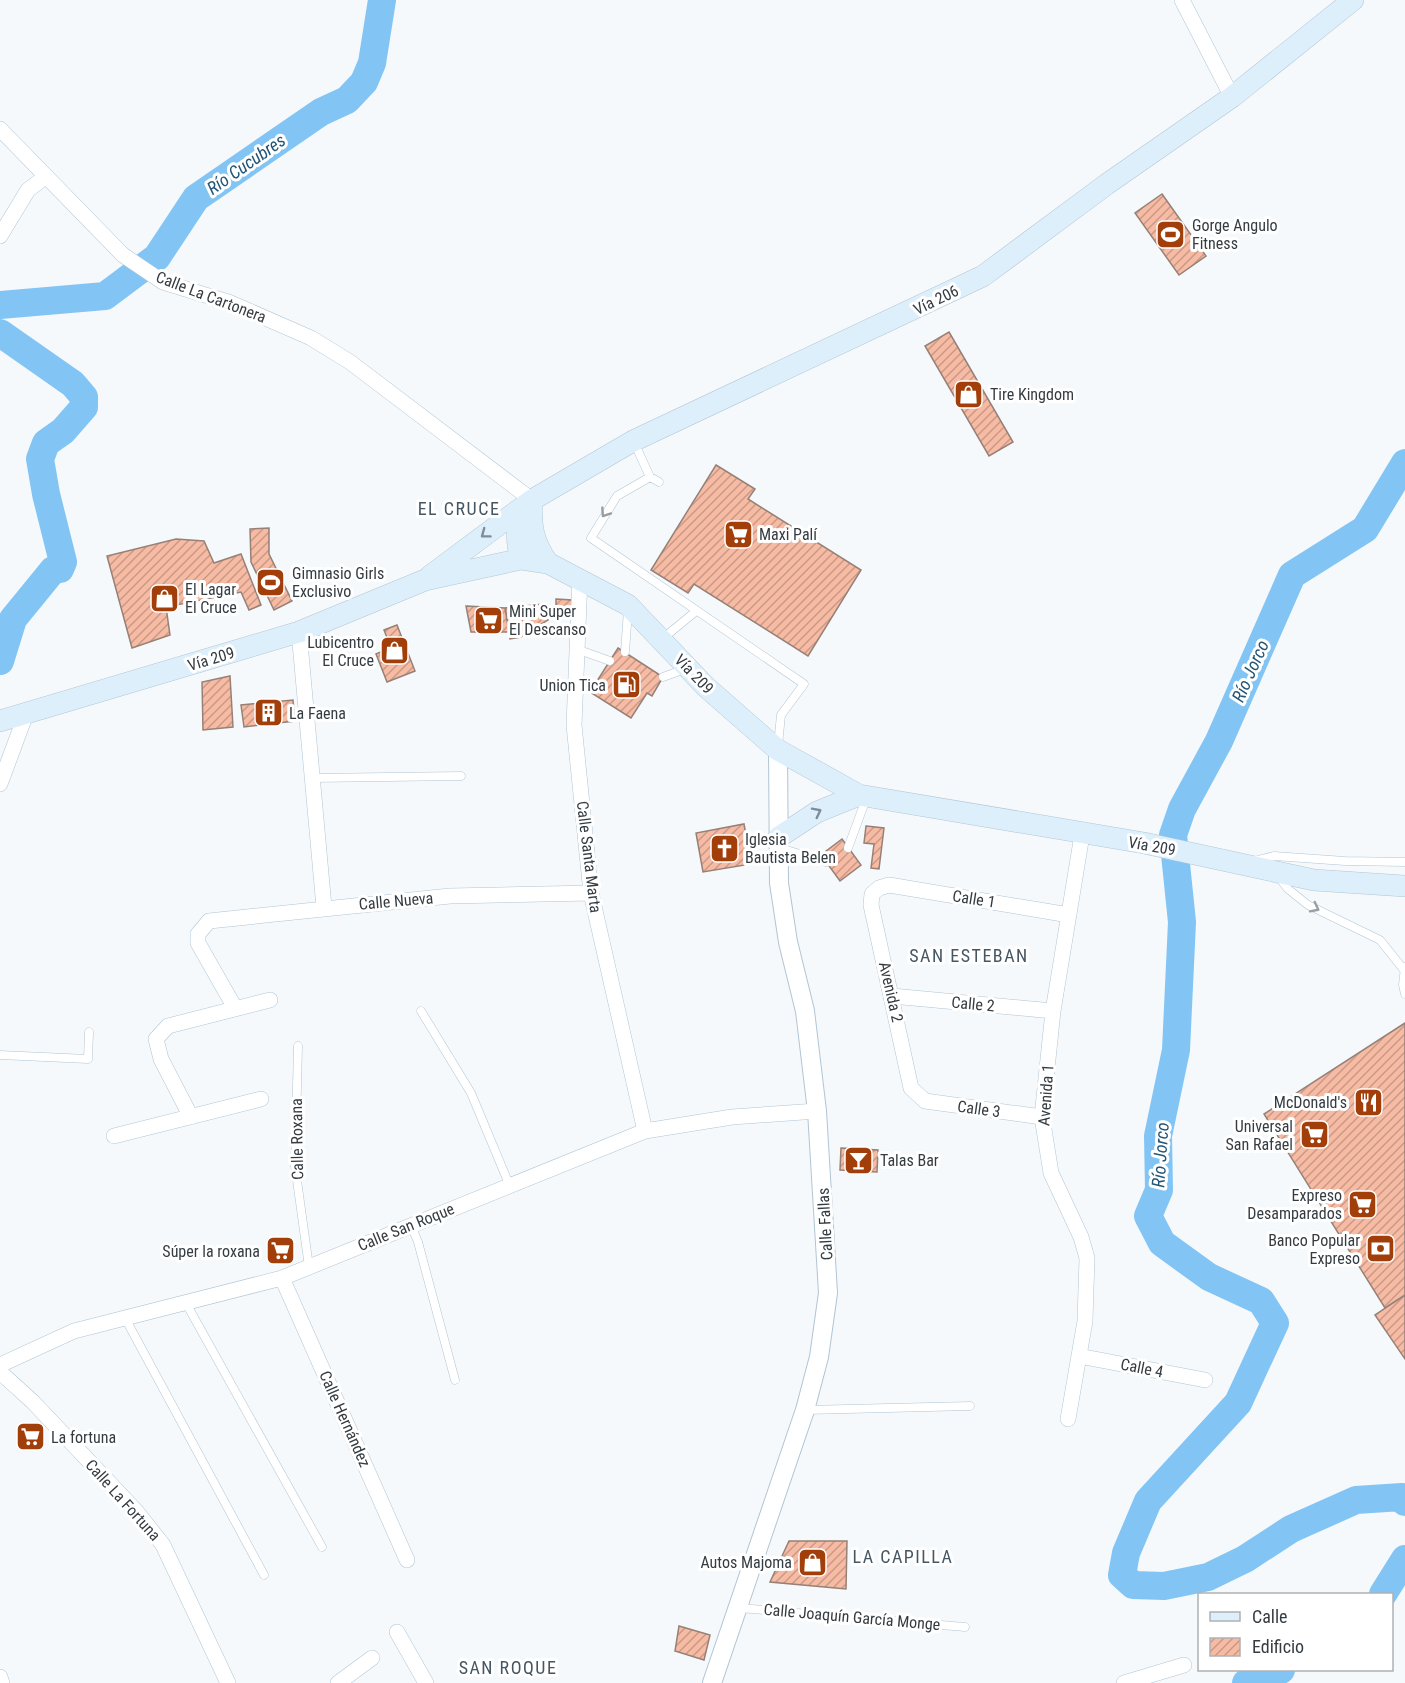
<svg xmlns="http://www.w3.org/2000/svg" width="1405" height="1683" font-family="'Roboto Condensed',sans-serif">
<defs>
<pattern id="building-hatch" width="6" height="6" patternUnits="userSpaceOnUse" patternTransform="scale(1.5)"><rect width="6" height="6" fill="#f7bba4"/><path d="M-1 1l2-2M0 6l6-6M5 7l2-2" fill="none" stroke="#c99987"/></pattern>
</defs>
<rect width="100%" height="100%" fill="#f5f9fc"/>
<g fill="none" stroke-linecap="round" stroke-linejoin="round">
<path stroke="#82c5f5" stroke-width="28" d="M0 305 105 296 157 257 196 198 321 112 347 100 364 82 372 63 382 0
M0 333 73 384 84 397V407L63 431 46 443 40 459 46 494 63 562 60 569 53 570 13 619 0 661
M1405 463 1365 529 1292 575 1219 741 1182 809 1173 835 1182 922 1176 1050 1158 1136 1159 1190 1148 1216 1162 1243 1209 1277 1261 1301 1275 1323 1238 1403 1148 1501 1126 1553 1122 1575 1133 1585 1164 1586 1208 1577 1245 1559 1291 1529 1356 1500 1402 1497 1405 1502
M1383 1594 1405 1559
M1246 1683 1281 1670"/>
</g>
<path fill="url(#building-hatch)" stroke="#968077" stroke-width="1.5" d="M1162 194 1206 256 1179 275 1135 213Z
M949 332 1013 442 989 456 925 346Z
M716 465 755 489 748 499 861 570 808 656 694 584 688 593 651 570Z
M269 528V554L292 601 274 610 251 562 250 529Z
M176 539 204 541 214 563 241 554 261 605 249 610 241 592 166 607 170 635 132 648 107 556Z
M556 599 572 600 571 617H556Z
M543 604 548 620 521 637 510 639 505 608Z
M466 606 505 608 510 632H471Z
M397 625 415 671 387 682 376 654 391 648 384 630Z
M618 648 663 677 652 696 647 693 631 718 590 692Z
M230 676 233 727 203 730 202 682Z
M293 700 295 721 244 727 241 705Z
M744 824 751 864 703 872 696 833Z
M866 826 884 828 879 869 871 868 874 844 864 843Z
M842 839 861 865 840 881 821 855Z
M1405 1023V1295L1385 1308 1264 1114Z
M841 1148 878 1150 877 1172 840 1170Z
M1405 1295V1359L1375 1315Z
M789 1541H847L846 1589 770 1582Z
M679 1626 710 1635 704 1660 675 1651Z"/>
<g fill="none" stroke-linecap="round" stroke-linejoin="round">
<defs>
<path id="service" d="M634 442 650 477 659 482
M650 477 617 496 591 538 804 684 781 715 778 745
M662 639 695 612
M579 650 610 661
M625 652 628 610
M663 677 685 669
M313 778 461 776
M780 848 826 862
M848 848 866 799
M1254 861 1274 856 1345 861 1405 862
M1278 876 1288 889 1308 905 1380 940 1404 970
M1405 967 1403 985 1405 994
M421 1011 471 1093 509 1184
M298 1046 295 1166 309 1267
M0 1055 88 1059 89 1032
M411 1225 418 1242 455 1380
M187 1305 322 1547
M125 1318 264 1575
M806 1410 970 1406
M739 1608 965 1627"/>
<path id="minor" d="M1182 0 1232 97
M0 129 123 255 163 282 231 303 311 338 350 362 532 500
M0 236 28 190 45 177
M580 578 574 725 591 893 645 1131
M299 632 324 907
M0 784 26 714
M892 996 1053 1011
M235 1008 198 943V934L209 921 450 896 591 893
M191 1117 161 1059 156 1039 168 1026 270 1000
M1042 1117 925 1101 911 1088 871 905 872 894 879 888 889 885 1069 915
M114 1136 261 1099
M282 1278 407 1560
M1079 1356 1205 1380
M0 1365 74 1331 282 1278 645 1131 732 1117 817 1111
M0 1372 33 1402 136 1511 163 1545 228 1683
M1068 1419 1085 1321 1087 1258 1081 1237 1051 1173 1042 1117 1053 1011 1082 835
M397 1632 426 1683
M0 1677 2 1683
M338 1683 372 1658
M1124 1683 1184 1665"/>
<path id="tertiary" d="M712 1683 805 1410 819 1357 828 1293 817 1111 805 1011 788 942 779 883 778 750"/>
<path id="secondary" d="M532 500C530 525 533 542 548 563
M521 559C516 541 515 524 526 508
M430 576 532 500 633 441 983 276 1107 184 1232 97 1353 0
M0 721 299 632 425 580 521 559 548 563 628 605 706 687 778 750 859 795 1144 843 1314 880 1405 886
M779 837 817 812 859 795"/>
</defs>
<use href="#service" stroke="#b1c5d4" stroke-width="9"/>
<use href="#minor" stroke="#b1c5d4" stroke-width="16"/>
<use href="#tertiary" stroke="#b1c5d4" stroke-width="20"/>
<use href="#secondary" stroke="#b1c5d4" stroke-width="22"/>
<use href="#service" stroke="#fff" stroke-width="8"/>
<use href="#minor" stroke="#fff" stroke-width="15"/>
<use href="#tertiary" stroke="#fff" stroke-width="18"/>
<use href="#secondary" stroke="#deeffc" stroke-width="21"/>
</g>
<defs><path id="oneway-chevron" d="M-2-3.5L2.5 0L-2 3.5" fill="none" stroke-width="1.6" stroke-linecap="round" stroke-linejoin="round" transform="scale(1.5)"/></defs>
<g stroke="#9a9ea0">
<use href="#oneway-chevron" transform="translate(605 513) rotate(124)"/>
<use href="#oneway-chevron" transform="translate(1315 908) rotate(27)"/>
</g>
<g stroke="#808d96">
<use href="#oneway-chevron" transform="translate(485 534) rotate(143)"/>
<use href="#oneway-chevron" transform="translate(817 812) rotate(-27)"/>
</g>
<defs>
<symbol id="stadium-square" viewBox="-11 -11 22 22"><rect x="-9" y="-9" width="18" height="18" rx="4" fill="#a23e09" stroke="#fff"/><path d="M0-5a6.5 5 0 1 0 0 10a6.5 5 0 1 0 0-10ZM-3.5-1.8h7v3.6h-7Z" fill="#fff"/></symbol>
<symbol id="shop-square" viewBox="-11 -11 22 22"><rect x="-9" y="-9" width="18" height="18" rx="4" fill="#a23e09" stroke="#fff"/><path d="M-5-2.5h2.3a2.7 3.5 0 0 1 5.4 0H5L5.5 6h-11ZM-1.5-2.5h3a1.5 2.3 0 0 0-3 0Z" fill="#fff"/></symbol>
<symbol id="supermarket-square" viewBox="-11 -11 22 22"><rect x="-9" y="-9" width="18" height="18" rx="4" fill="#a23e09" stroke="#fff"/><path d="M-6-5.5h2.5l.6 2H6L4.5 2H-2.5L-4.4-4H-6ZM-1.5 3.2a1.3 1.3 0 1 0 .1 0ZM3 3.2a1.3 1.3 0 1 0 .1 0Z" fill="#fff"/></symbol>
<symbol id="fuel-square" viewBox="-11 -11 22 22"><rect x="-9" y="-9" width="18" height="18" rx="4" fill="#a23e09" stroke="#fff"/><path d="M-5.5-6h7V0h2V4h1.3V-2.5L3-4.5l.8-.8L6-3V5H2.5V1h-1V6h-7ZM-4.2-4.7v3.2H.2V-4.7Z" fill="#fff"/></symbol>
<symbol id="building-square" viewBox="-11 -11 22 22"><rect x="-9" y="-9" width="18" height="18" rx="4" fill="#a23e09" stroke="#fff"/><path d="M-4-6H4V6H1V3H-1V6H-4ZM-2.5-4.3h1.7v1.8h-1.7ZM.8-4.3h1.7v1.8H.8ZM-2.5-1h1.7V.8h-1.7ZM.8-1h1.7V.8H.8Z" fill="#fff"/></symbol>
<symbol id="church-square" viewBox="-11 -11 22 22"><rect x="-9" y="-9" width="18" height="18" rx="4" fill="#a23e09" stroke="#fff"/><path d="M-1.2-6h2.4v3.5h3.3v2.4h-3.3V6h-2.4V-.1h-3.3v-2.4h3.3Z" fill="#fff"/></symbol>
<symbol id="restaurant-square" viewBox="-11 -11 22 22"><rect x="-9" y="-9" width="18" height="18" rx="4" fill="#a23e09" stroke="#fff"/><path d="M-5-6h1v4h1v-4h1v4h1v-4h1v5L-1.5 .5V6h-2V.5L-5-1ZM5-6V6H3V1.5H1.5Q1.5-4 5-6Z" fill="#fff"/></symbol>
<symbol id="bar-square" viewBox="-11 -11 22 22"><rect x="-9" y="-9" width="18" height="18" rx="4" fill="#a23e09" stroke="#fff"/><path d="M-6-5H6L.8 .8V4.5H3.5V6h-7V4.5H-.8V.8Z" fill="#fff"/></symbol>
<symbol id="bank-square" viewBox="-11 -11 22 22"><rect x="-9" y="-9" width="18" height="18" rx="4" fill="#a23e09" stroke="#fff"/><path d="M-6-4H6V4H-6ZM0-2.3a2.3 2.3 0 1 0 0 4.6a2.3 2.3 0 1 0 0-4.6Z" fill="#fff"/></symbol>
</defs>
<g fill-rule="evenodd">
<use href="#stadium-square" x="1154" y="218" width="33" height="33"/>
<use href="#shop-square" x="952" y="378" width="33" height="33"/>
<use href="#supermarket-square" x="722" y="518" width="33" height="33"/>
<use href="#stadium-square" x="254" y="566" width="33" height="33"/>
<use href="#shop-square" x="148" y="582" width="33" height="33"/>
<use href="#supermarket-square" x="472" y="604" width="33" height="33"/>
<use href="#shop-square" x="378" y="634" width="33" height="33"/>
<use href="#fuel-square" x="610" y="668" width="33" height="33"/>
<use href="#building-square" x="252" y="696" width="33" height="33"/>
<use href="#church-square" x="708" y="832" width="33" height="33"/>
<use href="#restaurant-square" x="1352" y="1086" width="33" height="33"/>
<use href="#supermarket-square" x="1298" y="1118" width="33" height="33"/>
<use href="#bar-square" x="842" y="1144" width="33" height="33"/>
<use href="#supermarket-square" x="1346" y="1188" width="33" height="33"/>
<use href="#bank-square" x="1364" y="1232" width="33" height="33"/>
<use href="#supermarket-square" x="264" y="1234" width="33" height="33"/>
<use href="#supermarket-square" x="14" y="1420" width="33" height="33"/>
<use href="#shop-square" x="796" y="1546" width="33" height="33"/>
</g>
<g text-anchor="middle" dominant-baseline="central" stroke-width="6" stroke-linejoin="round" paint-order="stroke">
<g font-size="16" fill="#343c42" stroke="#fff" text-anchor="start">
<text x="1192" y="225">Gorge Angulo<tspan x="1192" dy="18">Fitness</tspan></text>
<text x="990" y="394">Tire Kingdom</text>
<text x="759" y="534">Maxi Palí</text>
<text x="292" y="573">Gimnasio Girls<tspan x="292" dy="18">Exclusivo</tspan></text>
<text x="185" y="589">El Lagar<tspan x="185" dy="18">El Cruce</tspan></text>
<text x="509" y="611">Mini Super<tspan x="509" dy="18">El Descanso</tspan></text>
<text x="374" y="642" text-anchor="end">Lubicentro<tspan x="374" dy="18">El Cruce</tspan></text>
<text x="606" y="685" text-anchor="end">Union Tica</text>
<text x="289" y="713">La Faena</text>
<text x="745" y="839">Iglesia<tspan x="745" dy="18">Bautista Belen</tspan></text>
<text x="1347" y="1102" text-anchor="end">McDonald's</text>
<text x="1293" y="1126" text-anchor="end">Universal<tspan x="1293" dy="18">San Rafael</tspan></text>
<text x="880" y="1160">Talas Bar</text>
<text x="1342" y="1195" text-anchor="end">Expreso<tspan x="1342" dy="18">Desamparados</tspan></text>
<text x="1360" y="1240" text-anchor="end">Banco Popular<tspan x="1360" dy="18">Expreso</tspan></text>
<text x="260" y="1251" text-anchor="end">Súper la roxana</text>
<text x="51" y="1437">La fortuna</text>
<text x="792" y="1562" text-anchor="end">Autos Majoma</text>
</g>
<g font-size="16" fill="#343c42" stroke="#fff">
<text transform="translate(211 297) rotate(21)">Calle La Cartonera</text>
<text transform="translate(936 300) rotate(-26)">Vía 206</text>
<text transform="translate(211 659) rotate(-17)">Vía 209</text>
<text transform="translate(694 674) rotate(46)">Vía 209</text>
<text transform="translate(1152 846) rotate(10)">Vía 209</text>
<text transform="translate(589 857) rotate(83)">Calle Santa Marta</text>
<text transform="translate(974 899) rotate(9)">Calle 1</text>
<text transform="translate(396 901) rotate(-5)">Calle Nueva</text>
<text transform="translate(891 992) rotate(77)">Avenida 2</text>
<text transform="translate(973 1004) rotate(5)">Calle 2</text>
<text transform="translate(1046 1095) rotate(-86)">Avenida 1</text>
<text transform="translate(979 1109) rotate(8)">Calle 3</text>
<text transform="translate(297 1139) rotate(-91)">Calle Roxana</text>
<text transform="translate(825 1224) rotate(-93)">Calle Fallas</text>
<text transform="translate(406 1227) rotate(-22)">Calle San Roque</text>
<text transform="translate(1142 1368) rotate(11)">Calle 4</text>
<text transform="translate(345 1419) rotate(66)">Calle Hernández</text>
<text transform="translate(123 1500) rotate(48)">Calle La Fortuna</text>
<text transform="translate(852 1617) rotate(5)">Calle Joaquín García Monge</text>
</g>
<g font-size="18" font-style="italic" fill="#235575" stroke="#fff">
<text transform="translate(246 164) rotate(-35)">Río Cucubres</text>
<text transform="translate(1250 671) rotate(-66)">Río Jorco</text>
<text transform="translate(1160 1155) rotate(-86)">Río Jorco</text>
</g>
<g font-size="18" letter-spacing="1.5" fill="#465764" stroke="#fff">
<text x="459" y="508">EL CRUCE</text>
<text x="969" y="955">SAN ESTEBAN</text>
<text x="903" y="1556">LA CAPILLA</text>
<text x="508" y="1667">SAN ROQUE</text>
</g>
</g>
<rect x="1198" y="1593" width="195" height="78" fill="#ffffff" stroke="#aeb1b3" stroke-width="1.5"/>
<rect x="1210" y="1612" width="30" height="9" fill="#deeffc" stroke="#aeb1b3" stroke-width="1.5"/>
<text x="1252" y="1623" font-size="18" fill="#343c42">Calle</text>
<rect x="1210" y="1638" width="30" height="18" fill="url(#building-hatch)" stroke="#aeb1b3" stroke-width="1.5"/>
<text x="1252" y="1653" font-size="18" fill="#343c42">Edificio</text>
</svg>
